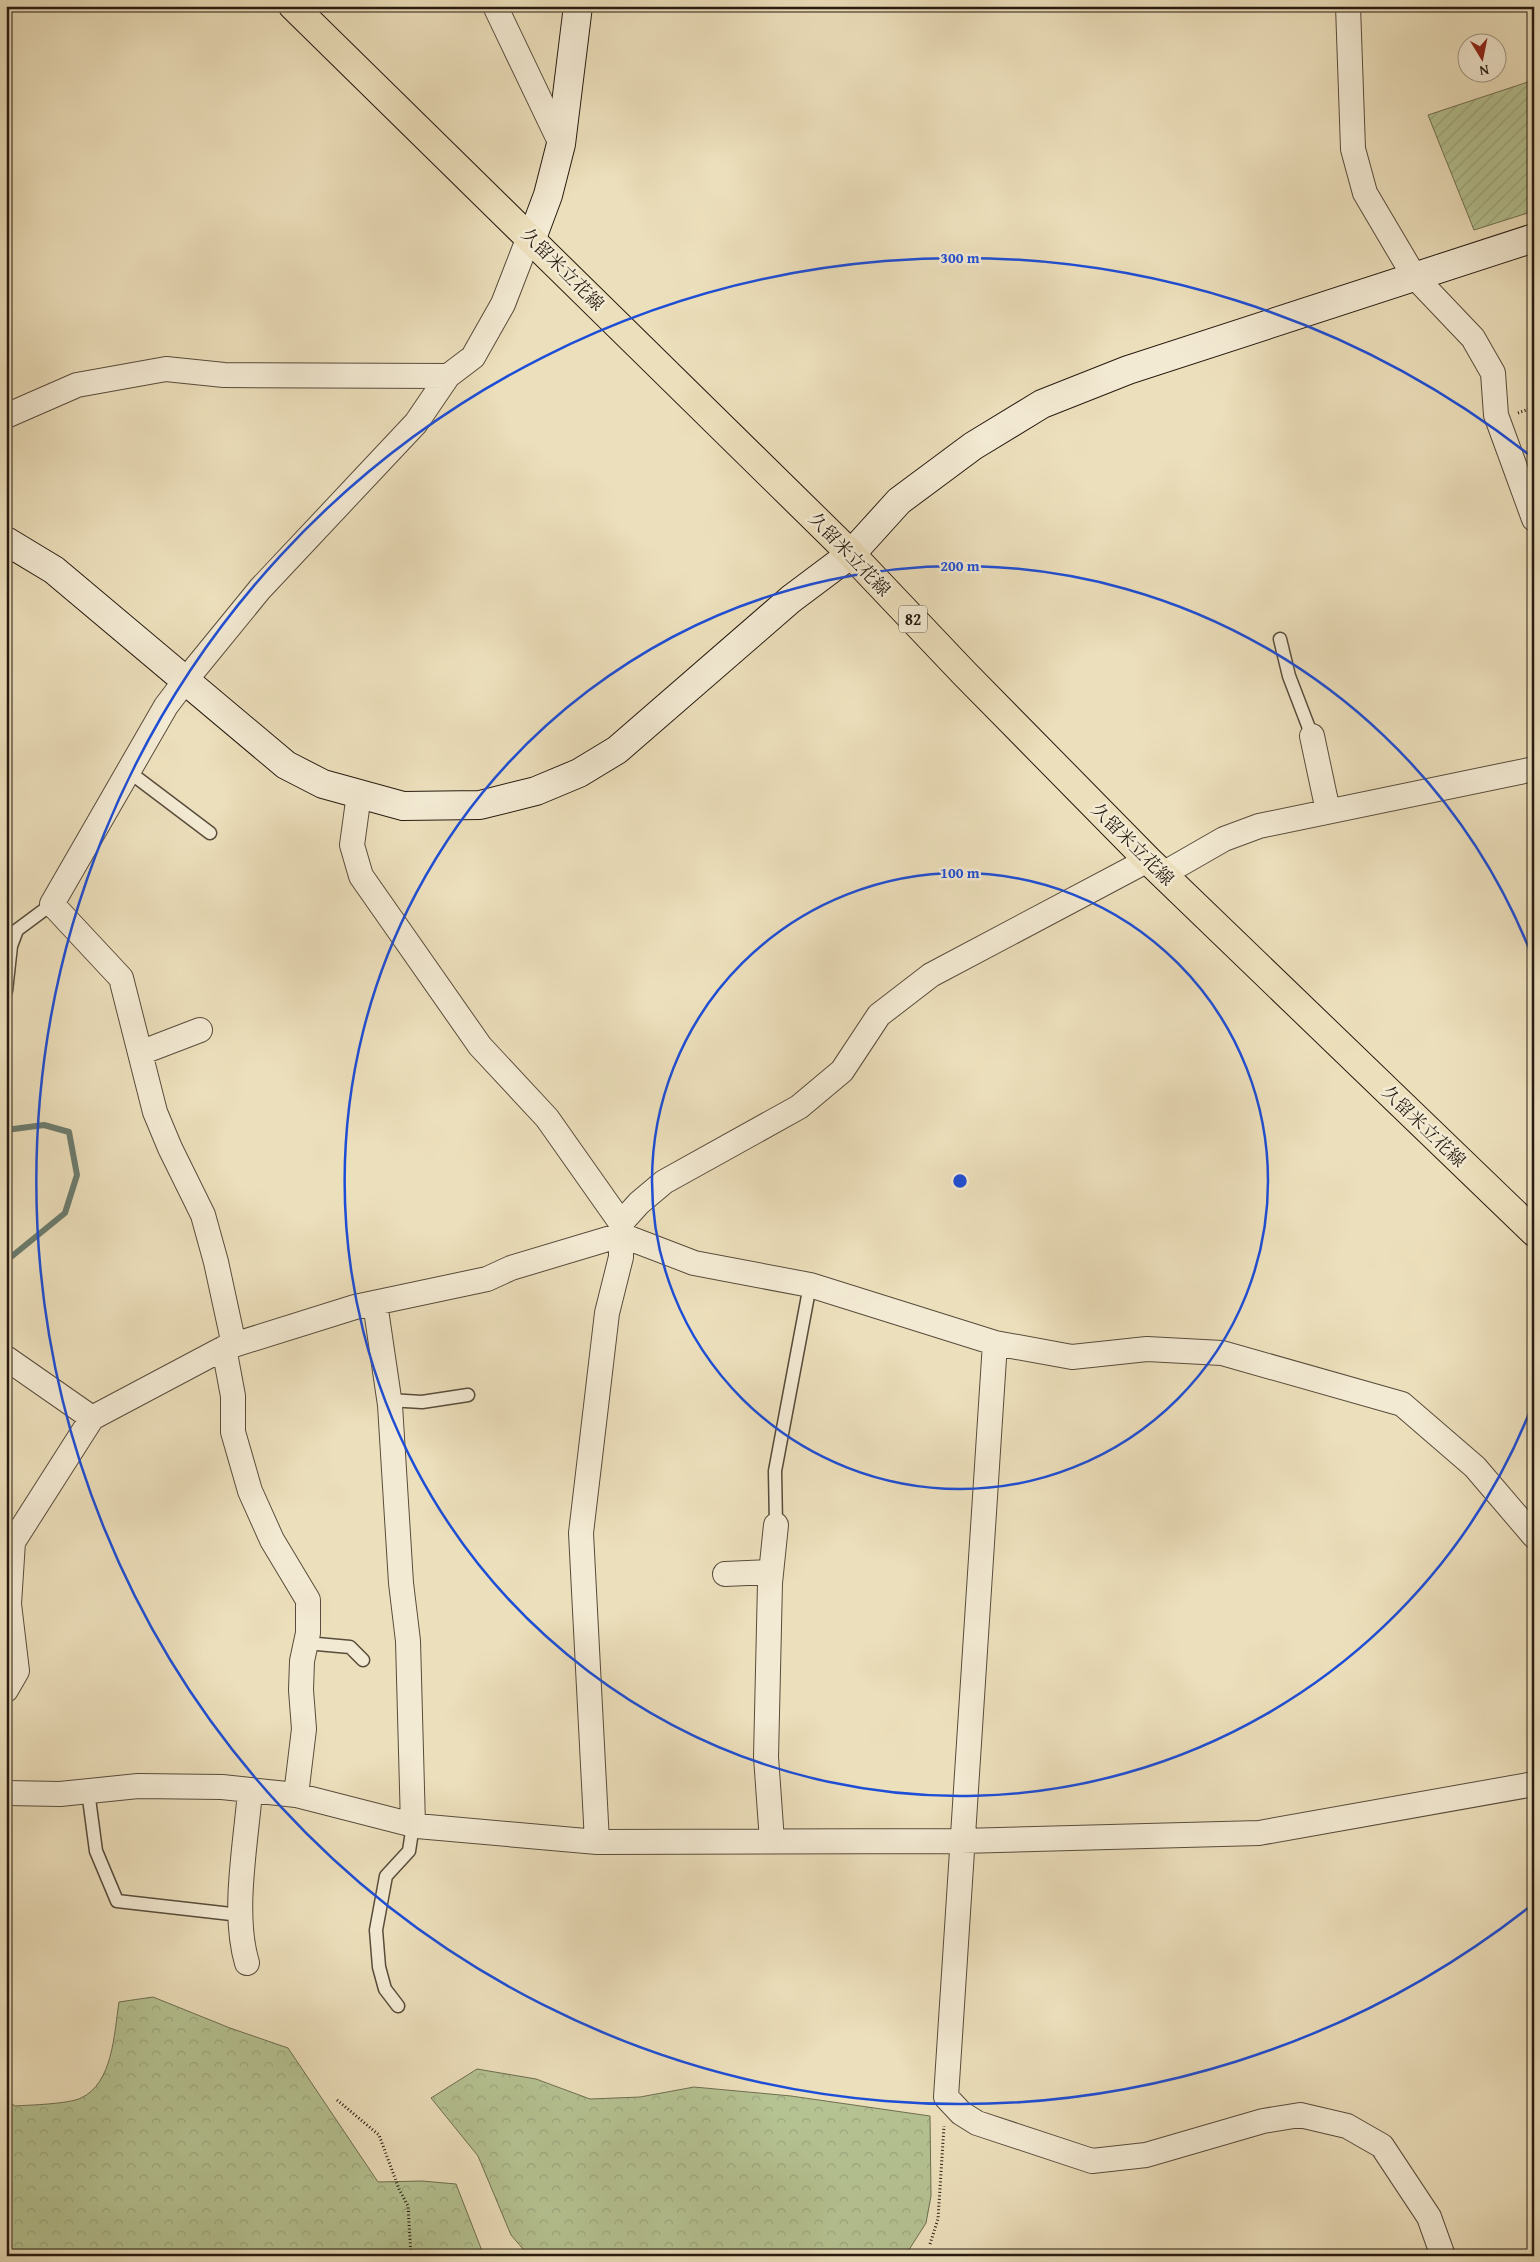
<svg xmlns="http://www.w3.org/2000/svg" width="1540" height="2262" font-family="'Gentium Book Plus','Noto Serif JP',serif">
<defs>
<pattern id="forest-crowns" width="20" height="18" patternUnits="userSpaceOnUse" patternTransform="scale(1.25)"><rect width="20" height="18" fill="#b5c292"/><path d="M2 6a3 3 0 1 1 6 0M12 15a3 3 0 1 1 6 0" fill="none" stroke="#9ca67d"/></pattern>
<pattern id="garden-furrows" width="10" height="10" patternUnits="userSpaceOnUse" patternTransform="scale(1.25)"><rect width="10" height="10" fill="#b5c292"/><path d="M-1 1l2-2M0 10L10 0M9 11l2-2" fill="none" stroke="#9ca67d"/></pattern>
</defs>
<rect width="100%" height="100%" fill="#ecdfbb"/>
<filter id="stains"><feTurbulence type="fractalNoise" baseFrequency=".004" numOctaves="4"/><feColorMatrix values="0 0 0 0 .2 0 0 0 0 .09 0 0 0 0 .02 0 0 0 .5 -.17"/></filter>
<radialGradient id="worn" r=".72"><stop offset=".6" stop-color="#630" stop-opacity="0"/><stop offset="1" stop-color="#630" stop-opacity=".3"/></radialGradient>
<path fill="url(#forest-crowns)" stroke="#6e6e52" d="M153 1997 230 2028 288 2048 378 2182 422 2181 456 2184 484 2256H6V2100L15 2106C30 2105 69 2104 81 2098 113 2083 114 2034 119 2002Z
M477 2069 536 2079 590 2099 640 2097 694 2087 791 2096 930 2116 931 2196 926 2223 905 2256H529L511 2235 478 2156 431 2098Z"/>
<path fill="url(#garden-furrows)" stroke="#6e6e52" d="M1534 80V211L1474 230 1428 115Z"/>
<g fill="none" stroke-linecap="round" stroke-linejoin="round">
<path stroke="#6b7c6e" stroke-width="6" d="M6 1130 44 1125 69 1132 77 1175 65 1213 6 1261"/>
<defs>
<path id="lane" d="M1280 639 1289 676 1312 736
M128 771 210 833
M6 991 11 946 17 930 52 904
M389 1400 422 1402 468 1395
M776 1525 775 1471 810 1285
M306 1643 350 1647 363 1660
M88 1791 96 1851 117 1901 240 1915
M398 2006 385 1989 379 1967 376 1930 386 1876 409 1851 413 1825"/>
<path id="street" d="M495 6 561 144
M1348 6 1353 149 1365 193 1414 276 1473 338 1493 373 1496 415 1534 519
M6 416 77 385 166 369 224 375 448 376
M1312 736 1328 811
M359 794 352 845 361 876 480 1046 547 1118 621 1223V1257L607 1313 581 1533 597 1842
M1163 874 1224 839 1259 826 1534 769
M140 1053 200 1030
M621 1223 639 1203 664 1182 799 1107 842 1071 879 1015 931 975 1148 860
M375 1303 390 1405 401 1583 408 1641 413 1825
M995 1343 946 2097 961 2113 977 2123 1092 2161 1146 2155 1263 2121 1300 2115 1347 2126 1382 2146 1429 2217 1443 2256
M234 1345 216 1262 203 1215 170 1148 155 1112 121 978 52 904 166 706 185 681 260 589 416 423 448 376 473 357 503 304 527 242 532 238
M224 1348 233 1396V1432L250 1491 272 1540 308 1600V1633L302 1661 301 1690 304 1729 296 1795
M6 1358 92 1418
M725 1574 771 1572
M6 1690 17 1671 9 1604 13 1542 92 1418 224 1348 355 1307 487 1279 511 1268 621 1235 694 1263 810 1285 995 1343 1072 1357 1147 1349 1222 1353 1402 1404 1475 1467 1534 1536
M6 1793 60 1794 138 1786 222 1787 296 1795 417 1826 597 1842 961 1841 1259 1833 1534 1784
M772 1841 766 1757 770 1583 776 1525
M247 1963C232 1913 246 1843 250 1791"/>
<path id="secondary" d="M532 238 548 195 561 144 578 6
M6 541 54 570 286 765 323 784 403 806 480 805 536 791 579 773 617 750 791 599 851 554 899 501 973 446 1042 404 1128 370 1534 238"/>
<path id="primary" d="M293 6 851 554 964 673 1148 860 1534 1232"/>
</defs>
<use href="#lane" stroke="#584c3c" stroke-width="15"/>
<use href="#street" stroke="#584c3c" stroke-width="26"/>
<use href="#secondary" stroke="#271b11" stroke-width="30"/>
<use href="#primary" stroke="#271b11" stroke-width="30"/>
<path stroke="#271b11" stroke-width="3" stroke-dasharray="1 2.5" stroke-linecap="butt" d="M1518 413 1534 407
M337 2100 379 2135 399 2189 408 2206 411 2256
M930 2244 938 2219 944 2126"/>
<use href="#lane" stroke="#f3ead3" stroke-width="12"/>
<use href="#street" stroke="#f3ead3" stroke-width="24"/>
<use href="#secondary" stroke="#f3ead3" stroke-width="28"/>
<use href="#primary" stroke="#ecdfbb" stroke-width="28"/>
</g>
<g fill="none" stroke="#1d4ed8" stroke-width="2.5">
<circle cx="960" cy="1181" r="308"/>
<path d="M1532 1406A615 615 0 1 1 1532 956"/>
<path d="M1528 1908A923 923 0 1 1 1528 454"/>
</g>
<g text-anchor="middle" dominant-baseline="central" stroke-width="5" stroke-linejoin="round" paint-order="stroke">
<rect fill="#f3ead3" stroke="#64594b" stroke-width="1" x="899" y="605.5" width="28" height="27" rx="4"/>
<g font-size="16" font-weight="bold" fill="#271b11">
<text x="913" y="619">82</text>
</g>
<g font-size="18" fill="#271b11" stroke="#f3ead3">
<text transform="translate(563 269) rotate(45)">久留米立花線</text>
<text transform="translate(850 554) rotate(46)">久留米立花線</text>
<text transform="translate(1133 844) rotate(45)">久留米立花線</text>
<text transform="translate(1424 1126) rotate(44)">久留米立花線</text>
</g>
</g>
<circle cx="960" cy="1181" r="8" fill="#1d4ed8" stroke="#f3ead3" stroke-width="2.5"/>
<g font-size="15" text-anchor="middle" font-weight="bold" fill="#1d4ed8" stroke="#f3ead3" stroke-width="5" stroke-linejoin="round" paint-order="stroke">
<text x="960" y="263">300 m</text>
<text x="960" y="571">200 m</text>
<text x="960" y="878">100 m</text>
</g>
<rect width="1540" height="2262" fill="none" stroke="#ecdfbb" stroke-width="25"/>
<rect x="8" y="8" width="1525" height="2247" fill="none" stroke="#271b11" stroke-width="2.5"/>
<rect x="12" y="12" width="1515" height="2237" fill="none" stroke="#271b11"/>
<g transform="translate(1482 58) rotate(170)"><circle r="24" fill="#f3ead3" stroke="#a19785"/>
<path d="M0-4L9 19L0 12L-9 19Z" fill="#8f2418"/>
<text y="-8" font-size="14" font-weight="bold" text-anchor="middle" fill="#271b11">N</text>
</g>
<rect width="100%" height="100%" filter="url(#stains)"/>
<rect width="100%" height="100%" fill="url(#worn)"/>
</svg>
